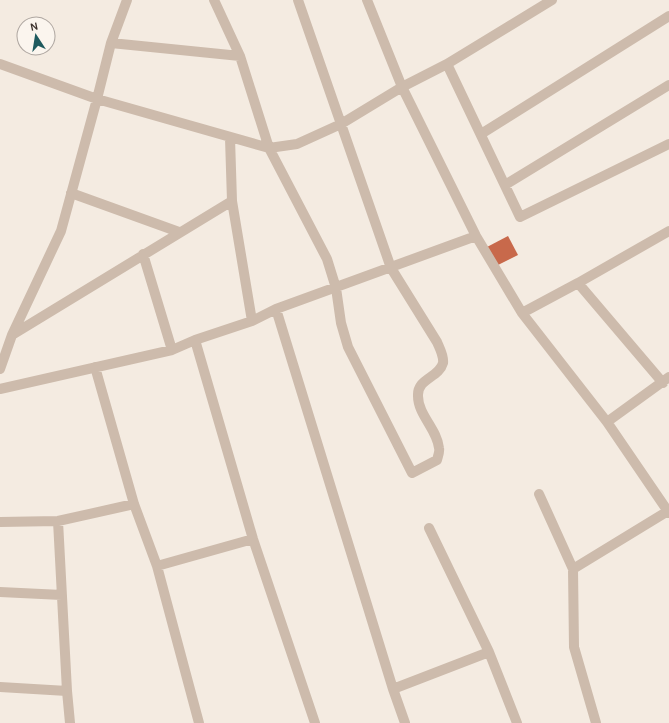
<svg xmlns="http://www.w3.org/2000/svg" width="669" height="723" font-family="Karla,sans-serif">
<rect width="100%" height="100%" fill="#f4ebe1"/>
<path fill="#c8694b" d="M508 236 518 255 496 266 487 247Z"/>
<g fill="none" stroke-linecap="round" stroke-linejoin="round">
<path stroke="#cdbbac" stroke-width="10" d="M214 0 240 56 269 148 327 259 336 288 341 323 348 347 412 473 437 460C438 456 440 451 439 448 437 429 418 415 418 396 417 378 439 378 443 363 444 356 440 349 437 342L391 268 298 0
M367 0 402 87 476 236 522 313 607 422 669 513
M111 43 240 56
M0 64 97 99 269 148 297 144 341 124 402 87 447 64 520 217 669 144
M447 64 552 0
M481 134 669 16
M230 138 232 201 252 321
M505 185 669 85
M71 193 179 232
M143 254 172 350
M578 283 663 383
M276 309 393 689 405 723
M522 313 578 283 669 231
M12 335 232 201
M195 340 252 321 276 309 476 236
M95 367 134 504 157 566 199 723
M0 369 12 335 61 231 97 99 111 43 127 0
M0 389 172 350 195 340 253 539 315 723
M607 422 669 377
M539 494 573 569 668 511
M58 521 67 691
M0 522 58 521 134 504
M157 566 253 539
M573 569 574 647 596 723
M0 592 62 595
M489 652 517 723
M0 687 67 691 70 723
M393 689 489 652 429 528"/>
</g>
<g transform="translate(36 36) rotate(348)"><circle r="19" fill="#fbf5ee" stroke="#aea6a0"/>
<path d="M0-3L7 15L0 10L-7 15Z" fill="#1f5a5e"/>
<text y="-6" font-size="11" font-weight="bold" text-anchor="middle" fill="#3b302b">N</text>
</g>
</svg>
